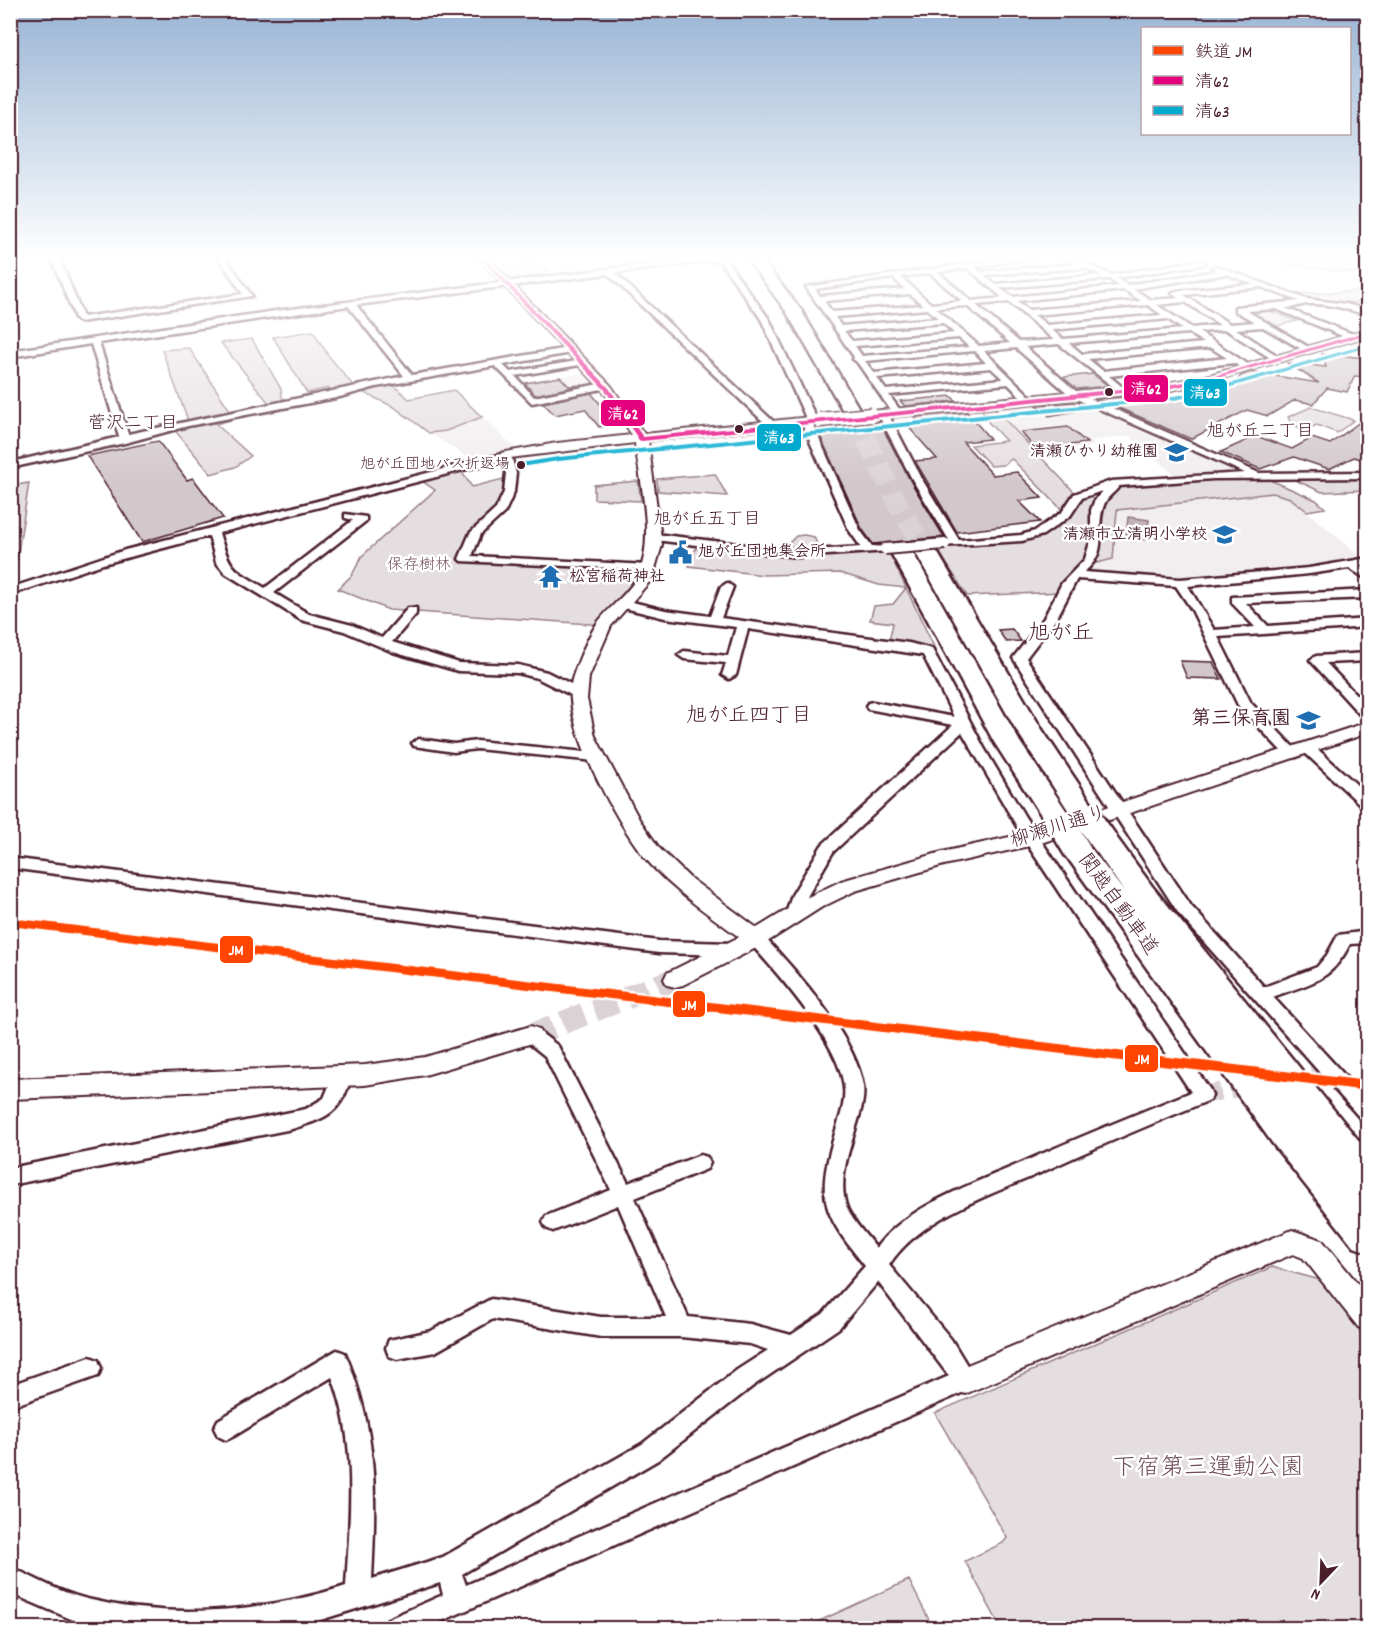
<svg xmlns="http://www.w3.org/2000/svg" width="1378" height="1639" font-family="Dekko,'Klee One',sans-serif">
<rect width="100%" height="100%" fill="#fff"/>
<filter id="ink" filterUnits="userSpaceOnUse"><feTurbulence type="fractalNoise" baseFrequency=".0167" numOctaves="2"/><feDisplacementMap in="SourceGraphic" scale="12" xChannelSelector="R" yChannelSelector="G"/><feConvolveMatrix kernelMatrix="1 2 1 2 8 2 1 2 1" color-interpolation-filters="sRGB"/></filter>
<g filter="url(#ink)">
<path fill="#f2eeef" d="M589 372 604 386 532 400 517 384Z
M1079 395 1261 476 1177 477 1130 436 1090 441 1095 446 1039 452 989 403Z
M482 417 519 451 474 461 429 433 446 431Z
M1273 492 1290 498 1367 561 1180 583 1074 575 1090 560 1113 559 1116 510Z"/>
<path fill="#e5dee0" stroke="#987e86" stroke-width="1.5" d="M1284 257H1367V278L1364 274 1281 264Z
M542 264 556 278 505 285 492 269Z
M1367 291V302C1342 303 1318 304 1294 294Z
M1263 308 1297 321 1272 327 1245 310Z
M313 331 328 355 356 389 389 381 409 399 454 390 482 417 446 431 429 433 394 407 356 389 336 395 328 388 307 393 273 337Z
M252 339 281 389 282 397 290 405 272 407 221 343Z
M189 348 233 415 232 420 216 424 251 456 235 467 211 474 172 427 188 423 187 418 162 350Z
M989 403 1078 496 1124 482 1163 478 1261 476 1316 500 1325 508 1307 511 1290 498 1273 493 1117 510 1113 559 1097 563 1090 561 1062 592 967 596 940 553 946 548 945 544 1039 533 1066 514 1012 459 1003 465 991 466 971 445 1006 441 989 423 979 404Z
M1311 407 1354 420 1337 433 1317 425 1305 430 1291 424 1288 417Z
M459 468 472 487 511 477 501 510 476 533 465 559 649 568 604 625 389 610 338 589 352 575 362 556 435 490 416 477Z
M715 474 727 496 658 491 657 479Z
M1367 475V490L1322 492 1286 476Z
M638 481 641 501 594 499V485Z
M29 483 16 565 11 566V486Z
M804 535 814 537 821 553 885 549 889 552 935 649 888 645 893 623 870 620 874 606 893 604 906 588 879 585 840 573 764 575 689 566 698 543 797 553 789 543 796 536Z
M1272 1267 1320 1280 1367 1340V1628H1001L965 1561 1003 1543 1007 1538 935 1413Z
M909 1580 933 1628H804Z"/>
<path fill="#c1b3b6" stroke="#91787e" stroke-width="1.5" d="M1128 517 1149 520 1147 540 1126 537Z"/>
<path fill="#d2c7cb" stroke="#4a1f2b" stroke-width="1.5" d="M1322 354 1368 358V377L1355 376 1347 392 1327 388 1313 404 1295 400 1268 416 1247 410 1191 439 1098 399 1126 397 1134 404 1156 394 1178 401 1199 390 1221 396 1242 375 1251 372 1319 383 1287 363 1326 367Z
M1093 374 1108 386 1077 389 1063 377Z
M560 377 569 386 582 385 535 395 525 383Z
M591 393 617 424 599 427 585 409 555 415 543 403Z
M951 396 956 401 905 406 900 401Z
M1074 402 1083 410 1049 416 1037 405Z
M967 412 990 439 963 442 993 475 1017 472 1042 498 1019 501 1040 522 957 532 915 461 937 459 905 423 920 422 915 417Z
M1368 416V461L1354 457 1329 469 1294 457 1260 469 1221 452 1256 436 1292 449 1312 438 1330 444Z
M879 421 911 482 944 537 873 544 862 529 817 429 872 424Z
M1068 427 1087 443 1035 449 1021 432Z
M158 441 187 480 193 478 223 518 142 542 87 456Z
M1012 629 1021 641 1006 642 998 630Z
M1180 661 1213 662 1221 679 1187 678Z"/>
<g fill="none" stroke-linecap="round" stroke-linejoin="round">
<path stroke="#dbd2d5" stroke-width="18" stroke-dasharray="18 9" stroke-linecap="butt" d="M1285 1079 1329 1070
M1203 1095 1253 1085"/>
<path stroke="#dbd2d5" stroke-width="23" stroke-dasharray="23 11" stroke-linecap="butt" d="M531 1035 675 979"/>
<path stroke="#dbd2d5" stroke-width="20" stroke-dasharray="20 10" stroke-linecap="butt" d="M852 412 899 506 925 550"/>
<defs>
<path id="minor" d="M51 257H59L83 317 243 294 218 257H225L252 296 80 322 76 320Z
M705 257H728L725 259 769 319 817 420 812 423 860 530 872 546 889 547V551L797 557 655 540 649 537 655 534 797 551 861 547 849 530 801 421 806 418 761 319 719 260 615 273 775 423V427H769L608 274 356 305 412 375 568 348 571 349V353L503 365 510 372 583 360V364L580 365 515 376 534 397 604 383 609 386 607 388 532 403 495 366 376 387 336 398 188 426 125 443 10 468V453L14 454 16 461 119 437 91 344 10 357V351L275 311ZM348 306 404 376 128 434 99 343Z
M1016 257H1038L975 267 982 273 986 271 1076 264 1063 257H1073L1111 275 1202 260 1205 264 1117 278 1127 285 1217 271 1212 268 1216 266 1306 299 1346 304 1368 310V315C1349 310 1329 303 1309 304 1302 304 1294 308 1285 308L1353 334V338L1350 339 1276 309 1247 311 1310 348 1303 350 1263 327 1236 329 1278 356V360L1275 361 1226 330 1199 332 1249 365V369H1243L1234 363 1109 376 1125 389 1127 391 1122 394 1059 344 1025 347 1078 393 1259 473 1368 472V478L1213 479 1119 486C1115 493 1107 496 1104 505 1094 531 1111 550 1084 572L1180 579 1309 568 1368 558V565L1361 566 1368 571V580L1349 568 1309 574 1188 586 1214 630 1255 627 1232 603V597L1368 590V598L1246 603 1268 626 1368 619V627L1218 637 1251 703 1297 751 1299 754 1297 757H1287L1238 705 1192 610 1176 586 1077 579 1056 619 1026 658 1191 906 1264 987 1317 967 1327 955 1338 935 1368 931V943L1350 944C1330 983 1311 982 1273 997L1368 1101V1122L1361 1119 1179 914 1013 658 1044 618 1062 583 1085 559 1091 539V510L1094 502 1102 491 1082 498 1070 516 1043 535 1022 541 941 546V542L949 540 913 481 878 414 883 411 888 414 923 481 959 540 1021 535 1035 531 1062 512 1074 494 1111 481 1245 473 1072 397 1016 348 984 351 1031 397V401H1025L1008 384 889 395 902 413 894 415 857 362 853 359 854 357 806 287ZM967 268 1003 298 971 301 938 272ZM1084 268 1101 275 995 284 984 275ZM930 273 962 301 931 304 901 277ZM1226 274 1253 284 1176 291 1172 293 1178 298 1151 300 1133 289ZM893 278 905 289 820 296 815 289ZM1109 279 1119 286 1012 297 1000 288ZM1261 287 1299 301 1235 307V311L1255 322 1230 324 1184 295ZM1124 290 1141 301 1028 310 1017 301ZM910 294 923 305 832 312 824 301ZM1009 302 1054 340 1019 342 976 305ZM1185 302 1220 325 1192 328 1157 305ZM1148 305 1162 315 1047 325 1034 315ZM967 306 1010 343 979 346 936 308ZM927 309 938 318 841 326 835 317ZM1168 319 1182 329 1063 339 1052 330ZM943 323 954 333 852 341 844 331ZM1189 333 1204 343 1082 354 1069 343ZM959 338 969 347 862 356 855 346ZM1211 348 1227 358 1103 371 1088 359ZM975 351 986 363 874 373 865 361ZM991 368 1003 379 886 390 877 378Z
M506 453 511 456 516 473 514 492 505 512 481 534 472 556 649 565 655 568 653 570 461 561 459 559 470 533 496 509 504 492 506 473 502 460 219 533C231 571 232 568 265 588L353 520 345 518V514L366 517V521L274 593 309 614 352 625 382 638 408 608H416V614L392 642 459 663 518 665 547 672 583 690 585 693 583 696H573L537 678 518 673 458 671 393 652 344 631 301 620 225 573 216 562 209 536 103 564 10 595V588L125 550Z
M727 583 733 587 721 618 909 643 932 649 984 748 1025 817 1210 1090 1212 1095 1210 1100C1153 1123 1096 1147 1040 1173 991 1195 920 1217 889 1265L951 1339 976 1380 973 1388 426 1628H384L388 1619 443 1595 440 1583 301 1626 281 1628H108L85 1625 10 1593V1567C35 1578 61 1593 87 1599 172 1620 263 1612 346 1586 350 1517 358 1443 332 1377L234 1436 226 1440 218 1436 214 1428 218 1420 337 1350 345 1353C378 1431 376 1496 372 1579L443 1557 642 1444 737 1370 768 1350 750 1344 681 1337H601L493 1319 435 1352 397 1359 389 1356 386 1348 389 1340 431 1331 491 1299 601 1317H666L618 1205 553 1231 546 1228 543 1222 546 1216 611 1190 545 1056 525 1040 522 1035 525 1030 531 1028 537 1030 558 1046 628 1183 700 1155 707 1157 710 1163 707 1169 635 1198 688 1317 750 1324 791 1335 823 1314 865 1266C825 1216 815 1201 834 1137 838 1122 846 1104 844 1088 841 1045 779 975 750 943L748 939 750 935H762C795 969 856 1038 863 1086 865 1099 860 1114 856 1127 849 1151 837 1182 847 1208 853 1222 867 1236 876 1248 904 1207 976 1183 1021 1163 1077 1138 1134 1115 1191 1092L1027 844 962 732 833 852 808 895 799 921H787L785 917 792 895 822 845 953 725 868 709 866 706 868 703 873 702 954 717 923 655 748 629 736 675 729 679 722 675 726 663 684 659 678 655 684 651 728 656 736 627 665 618 620 607 618 604 624 600 665 610 710 616 721 587ZM878 1282 949 1376 466 1585 462 1574 658 1460 753 1386 839 1328Z
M1368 653V661L1326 663 1368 707V719L1363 718 1310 660 1316 656Z
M419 739 454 744 477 741 595 753 602 757 595 761 477 749 454 752 414 746 412 743Z
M1308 744 1313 745 1368 795V809L1363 807 1303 751 1301 748 1303 745Z
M10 858 659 941 731 943 737 945 739 949 737 953 731 955 659 953 10 868Z
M342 1070 349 1072 351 1077C341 1114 326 1118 292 1129L10 1185V1168L306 1109 324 1098 335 1072Z
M90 1357 98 1360 101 1368 98 1376 10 1407V1385Z"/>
<path id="tertiary" d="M477 257H487L611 386 644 434 820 416 826 420 820 424 648 441 662 545 652 579 611 626 589 677 587 699 595 736 639 819 659 848 690 878 757 928 808 897 841 881 942 852 1027 833 1368 722V733L1038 844 944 865 855 891 822 907 764 944 683 985 675 987 667 985 664 979 667 973 739 937C707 913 671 889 645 858 617 823 558 719 573 676 579 659 588 636 598 622 609 607 628 594 637 577 656 541 640 483 635 443L501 459V453L506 452 557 443 632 435 603 391Z
M1368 329V336L1209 382 1172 390 871 419 865 415 871 411 1172 382 1203 377Z
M531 1026 539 1029 543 1035 539 1041 425 1075 365 1085 10 1099V1079L365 1065 425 1057Z
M1292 1230 1322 1240 1368 1296V1331L1358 1327 1309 1265 1303 1258 1293 1254 965 1394 955 1390 950 1380 955 1370Z"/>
<path id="motorway" d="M746 257H760L801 310 861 412 858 416H846L786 311Z
M925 544 933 545 936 550 1041 728 1098 813 1094 819 1084 822 1074 819 1015 728 914 550 917 545Z
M901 545 909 546 912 551 1020 742 1074 822 1070 829 1060 831 1050 829 994 742 890 551 893 546Z
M1104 831 1114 834 1152 886 1368 1152V1197L1358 1194 1368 1205V1252L1354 1247 1273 1144 1062 850 1067 843 1077 840 1087 843 1125 893 1089 841 1094 834Z"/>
</defs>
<use href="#minor" stroke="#4a1f2b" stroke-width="5"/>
<use href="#tertiary" stroke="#4a1f2b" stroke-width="4"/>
<use href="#motorway" stroke="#4a1f2b" stroke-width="5"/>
<use href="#minor" fill="#fff" fill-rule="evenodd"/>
<use href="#tertiary" fill="#fff" fill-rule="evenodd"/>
<use href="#motorway" fill="#fff" fill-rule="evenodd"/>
<defs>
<path id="minor-bridge" d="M885 549 945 544"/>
<path id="tertiary-bridge" d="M820 420 871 415"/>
<path id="motorway-bridge" d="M1084 813 1104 841
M1060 822 1077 850"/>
</defs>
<use href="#minor-bridge" stroke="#4a1f2b" stroke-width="14" stroke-linecap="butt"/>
<use href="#tertiary-bridge" stroke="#4a1f2b" stroke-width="17" stroke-linecap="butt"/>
<use href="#motorway-bridge" stroke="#4a1f2b" stroke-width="31" stroke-linecap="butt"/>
<use href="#minor-bridge" stroke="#fff" stroke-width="10"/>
<use href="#tertiary-bridge" stroke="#fff" stroke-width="14"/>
<use href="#motorway-bridge" stroke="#fff" stroke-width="26"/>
<defs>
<path id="bus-1" d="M479 257H484L609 388 643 437 1172 384 1204 379 1368 331V334L1207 381 1172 388 641 441 639 440 605 390Z"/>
<path id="bus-2" d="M1368 344V347L1210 393 1174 400 558 461 521 467 518 465 521 463 558 457 1174 396 1207 390Z"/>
</defs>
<use href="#bus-1" stroke="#fff" stroke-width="5"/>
<use href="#bus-2" stroke="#fff" stroke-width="5"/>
<use href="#bus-1" fill="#e5007d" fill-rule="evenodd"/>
<use href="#bus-2" fill="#00a9ce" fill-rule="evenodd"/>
<defs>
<path id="rail-1" d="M10 918 1368 1081V1091L10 926Z"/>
</defs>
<use href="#rail-1" stroke="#fff" stroke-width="5"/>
<use href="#rail-1" fill="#ff4500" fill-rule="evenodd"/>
</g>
</g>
<linearGradient id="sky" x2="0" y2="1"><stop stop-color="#98b4d4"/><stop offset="0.53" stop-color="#fff"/><stop offset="1" stop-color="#fff" stop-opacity="0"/></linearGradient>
<rect width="1378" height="487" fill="url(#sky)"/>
<defs>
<symbol id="school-bare" viewBox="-9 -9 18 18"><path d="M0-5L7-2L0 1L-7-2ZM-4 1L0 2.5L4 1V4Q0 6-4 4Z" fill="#1f6fb2" stroke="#fff" stroke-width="2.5" paint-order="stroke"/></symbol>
<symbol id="civic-bare" viewBox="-9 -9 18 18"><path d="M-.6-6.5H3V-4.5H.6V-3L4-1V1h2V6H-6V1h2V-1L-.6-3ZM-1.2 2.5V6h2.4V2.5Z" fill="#1f6fb2" stroke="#fff" stroke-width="2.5" paint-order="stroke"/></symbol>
<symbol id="temple-bare" viewBox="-9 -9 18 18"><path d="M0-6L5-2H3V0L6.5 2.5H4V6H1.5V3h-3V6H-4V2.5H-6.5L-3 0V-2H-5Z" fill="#1f6fb2" stroke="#fff" stroke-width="2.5" paint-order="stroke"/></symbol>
</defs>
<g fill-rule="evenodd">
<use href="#school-bare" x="1160" y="436" width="33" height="33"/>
<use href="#school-bare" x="1208" y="518" width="33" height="33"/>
<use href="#civic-bare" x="664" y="536" width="33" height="33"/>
<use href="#temple-bare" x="534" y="560" width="33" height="33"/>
<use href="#school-bare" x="1292" y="704" width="33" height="33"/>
</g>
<g fill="#4a1f2b" stroke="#fff" stroke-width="2">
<circle cx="1109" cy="392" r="5"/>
<circle cx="739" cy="429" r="5"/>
<circle cx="521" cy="465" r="5"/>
</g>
<g text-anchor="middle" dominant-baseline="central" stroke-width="5" stroke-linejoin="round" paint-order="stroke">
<g font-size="15" fill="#4a1f2b" stroke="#fff" text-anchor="end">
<text x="510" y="465">旭が丘団地バス折返場</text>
</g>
<g font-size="16" font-weight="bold" fill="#4a1f2b" stroke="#fff" text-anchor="end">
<text x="1158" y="452">清瀬ひかり幼稚園</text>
<text x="1207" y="535">清瀬市立清明小学校</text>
<text x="698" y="552" text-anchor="start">旭が丘団地集会所</text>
<text x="569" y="577" text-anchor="start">松宮稲荷神社</text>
</g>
<g font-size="16" fill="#714f58" stroke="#fff">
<text x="419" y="565">保存樹林</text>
</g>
<g font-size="18" fill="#4a1f2b" stroke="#fff">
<text x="133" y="424">菅沢二丁目</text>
<text x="1260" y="432">旭が丘二丁目</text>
<text x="707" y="520">旭が丘五丁目</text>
</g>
<g font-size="20" font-weight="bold" fill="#4a1f2b" stroke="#fff" text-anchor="end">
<text x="1291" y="720">第三保育園</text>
</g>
<g font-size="20" fill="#4a1f2b" stroke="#fff">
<text transform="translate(1059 828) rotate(-17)">柳瀬川通り</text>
<text transform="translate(1117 905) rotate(54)">関越自動車道</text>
</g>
<g font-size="21" fill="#4a1f2b" stroke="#fff">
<text x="749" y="717">旭が丘四丁目</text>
</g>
<g font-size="22" fill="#4a1f2b" stroke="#fff">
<text x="1061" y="634">旭が丘</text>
</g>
<g font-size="24" fill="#714f58" stroke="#fff">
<text x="1208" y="1469">下宿第三運動公園</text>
</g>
</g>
<g stroke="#fff" stroke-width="2">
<rect x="1123" y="374" width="46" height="29" rx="6" fill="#e5007d"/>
<rect x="1183" y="378" width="45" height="29" rx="6" fill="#00a9ce"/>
<rect x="600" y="399" width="46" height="28" rx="6" fill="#e5007d"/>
<rect x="756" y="423" width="46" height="29" rx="6" fill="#00a9ce"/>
<rect x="219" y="935" width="35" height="29" rx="6" fill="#ff4500"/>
<rect x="672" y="990" width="34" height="28" rx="6" fill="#ff4500"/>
<rect x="1124" y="1044" width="35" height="29" rx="6" fill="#ff4500"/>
</g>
<g font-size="16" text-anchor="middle" font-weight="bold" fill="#fff">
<text x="1146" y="394">清62</text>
<text x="1205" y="398">清63</text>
<text x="623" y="419">清62</text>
<text x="779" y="443">清63</text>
<text x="236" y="955">JM</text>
<text x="689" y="1010">JM</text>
<text x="1142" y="1064">JM</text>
</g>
<rect width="1378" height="1639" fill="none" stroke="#fff" stroke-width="36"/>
<rect x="18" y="18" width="1342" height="1603" fill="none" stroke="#4a1f2b" stroke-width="2" filter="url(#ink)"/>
<rect x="1141" y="27" width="210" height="108" fill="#ffffff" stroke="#b7a5aa" stroke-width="1.5"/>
<rect x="1153" y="46" width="30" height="9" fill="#ff4500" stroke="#b7a5aa" stroke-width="1.5"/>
<text x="1195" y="57" font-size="18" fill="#4a1f2b">鉄道 JM</text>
<rect x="1153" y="76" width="30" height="9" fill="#e5007d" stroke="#b7a5aa" stroke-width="1.5"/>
<text x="1195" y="87" font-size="18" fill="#4a1f2b">清62</text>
<rect x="1153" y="106" width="30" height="9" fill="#00a9ce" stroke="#b7a5aa" stroke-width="1.5"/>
<text x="1195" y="117" font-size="18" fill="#4a1f2b">清63</text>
<g transform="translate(1321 1582) rotate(203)" stroke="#ffffff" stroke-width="4.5" paint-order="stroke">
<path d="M0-4.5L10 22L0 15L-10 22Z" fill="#4a1f2b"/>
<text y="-9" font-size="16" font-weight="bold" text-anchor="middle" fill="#4a1f2b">N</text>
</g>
</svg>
